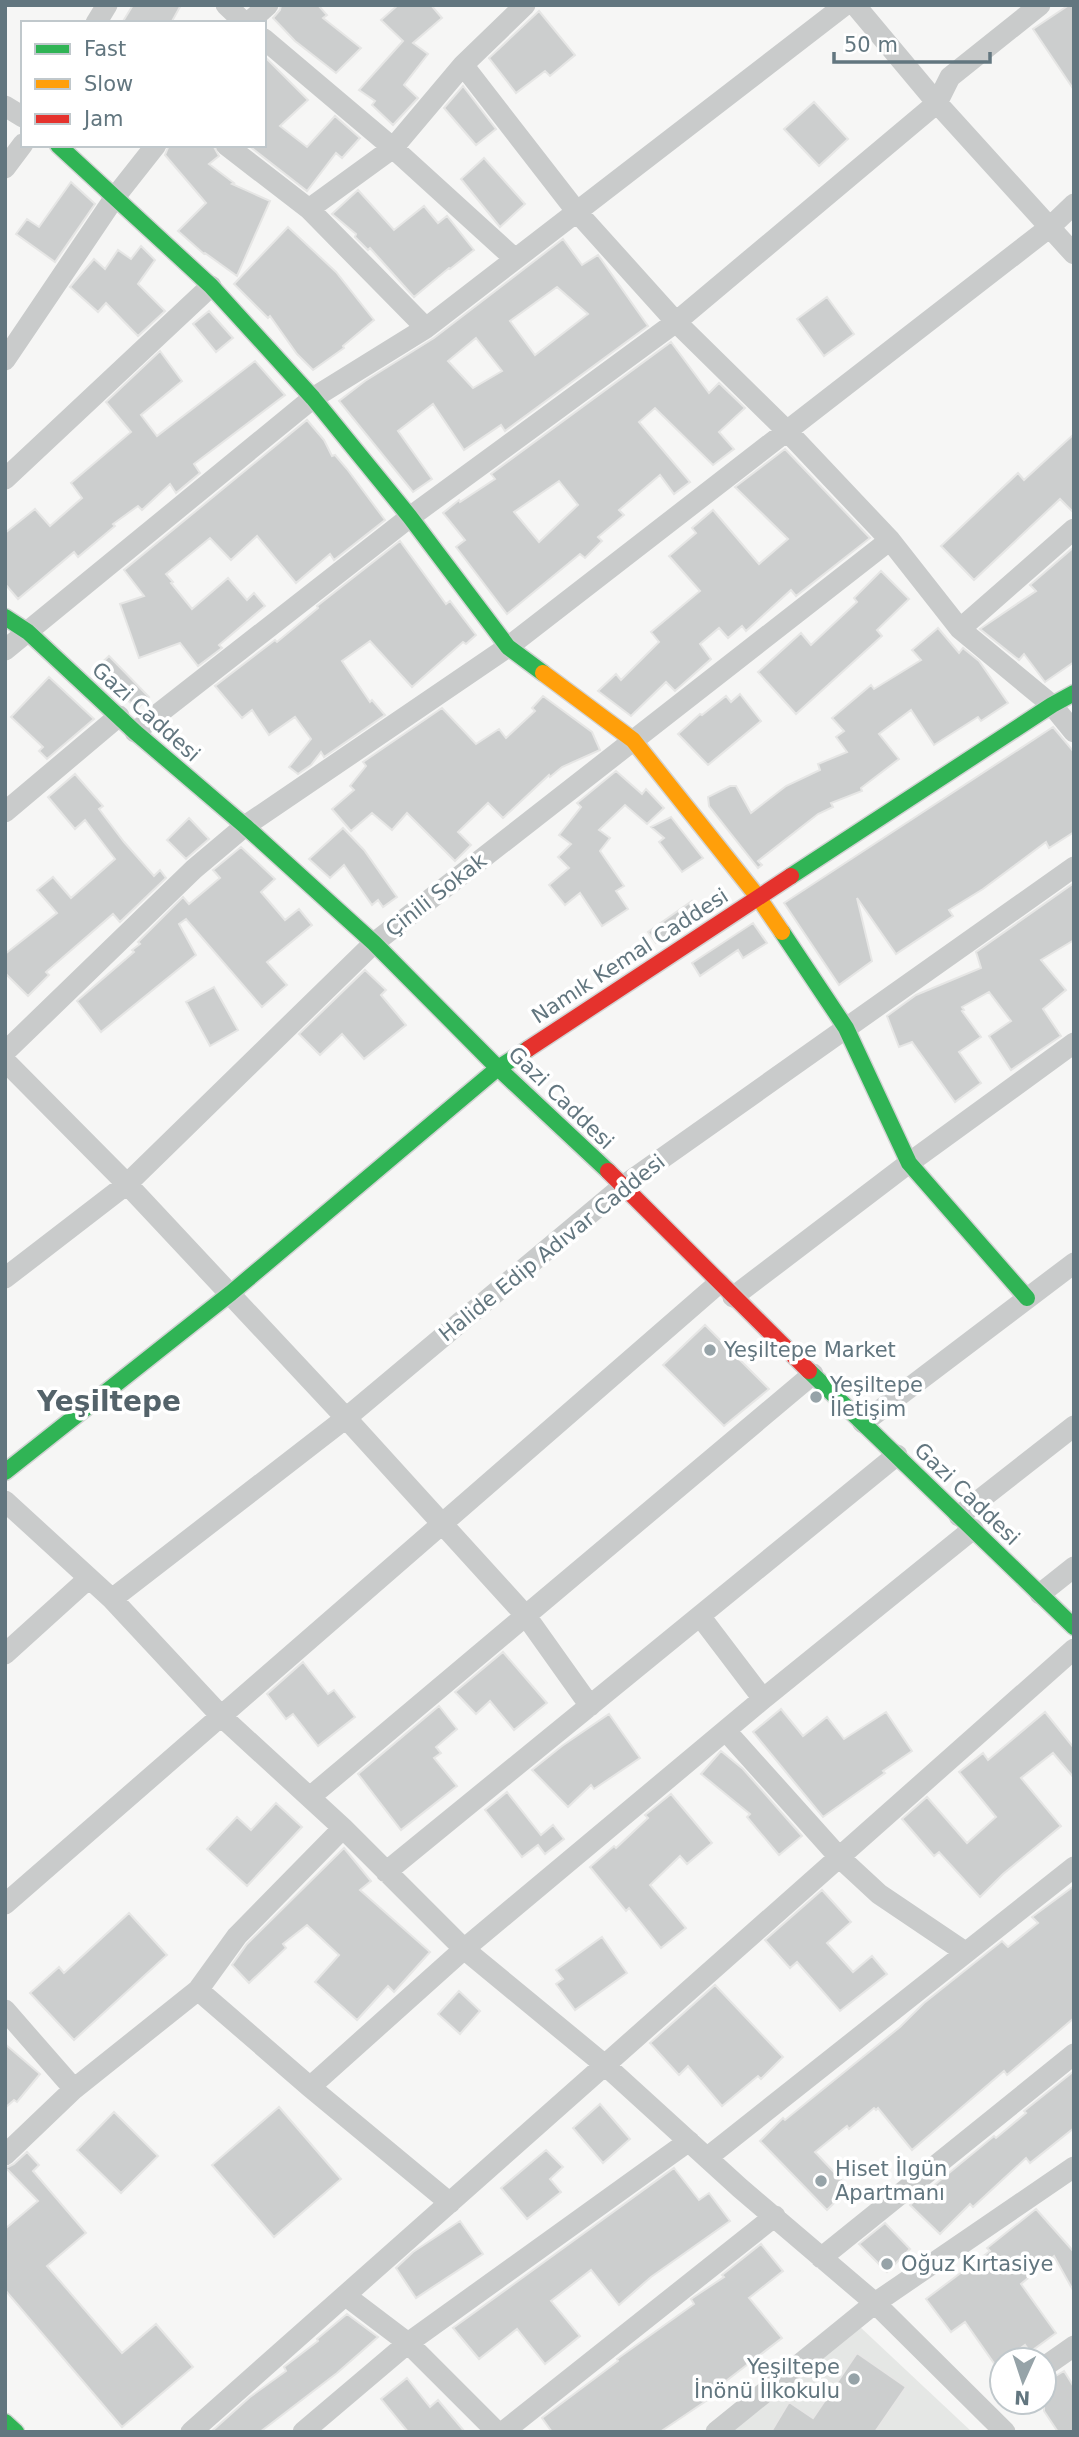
<svg xmlns="http://www.w3.org/2000/svg" width="1079" height="2437" font-family="'DejaVu Sans',sans-serif">
<rect width="100%" height="100%" fill="#f6f6f5"/>
<path fill="#e5e7e5" d="M859 2326 972 2432H725Z"/>
<path fill="#cccece" stroke="#e6e6e5" stroke-width="2" fill-rule="evenodd" d="M133 5H181L171 23H122Z
M281 5H318L327 15 323 18 361 48 336 73 295 41 273 18 280 10Z
M398 5H431L442 18 413 43 428 54 404 85 418 98 393 125 372 105 375 101 359 90 403 41 381 20Z
M1069 5H1074V90L1033 29Z
M539 11 575 55 550 76 545 71 516 93 489 58Z
M264 56 308 100 280 126 307 147 335 116 360 138 342 158 336 153 307 191 248 145H264Z
M463 86 496 129 476 145 444 108Z
M814 102 848 139 819 166 784 129Z
M169 145H213L219 156 209 164 234 183 232 184 270 201 237 276 205 253 204 254 178 231 206 203 165 155Z
M484 158 525 204 500 227 461 179Z
M71 182 95 204 55 262 16 234 27 219 39 227Z
M358 190 394 230 424 206 438 223 447 216 474 250 450 269 449 268 414 297 370 248 368 250 355 237 356 234 332 214Z
M288 227 336 272 374 320 343 346 344 348 313 370 297 354 270 316 268 318 234 284Z
M563 239 582 265 598 255 648 326 505 431 501 425 464 450 433 404 398 431 432 479 413 492 339 401 365 381 434 338ZM557 287 588 314 535 355 510 321ZM476 338 502 371 473 388 448 361Z
M141 246 155 260 138 284 165 311 138 336 106 303 98 312 70 287 94 259 105 269 118 250 131 259Z
M827 297 854 334 824 356 797 319Z
M209 311 233 338 216 352 193 324Z
M671 342 709 393 719 383 745 408 719 432 734 449 713 465 655 408 639 422 690 482 674 494 660 475 619 510 624 515 598 537 602 541 585 558 580 554 507 614 456 547 465 540 443 513 459 500 460 502 495 479 491 474ZM559 481 578 505 539 542 514 512Z
M160 351 182 381 141 415 157 436 255 361 285 395 194 464 200 473 176 493 170 484 142 510 138 506 113 524 115 526 78 557 74 552 18 599 5 584V533L35 509 50 526 82 498 71 483 131 432 106 402Z
M307 420 324 440 332 456 335 455 347 469 385 520 334 560 330 554 296 583 257 536 231 560 210 538 166 574 173 582 171 583 192 609 228 578 247 600 254 593 265 606 219 645 222 648 198 666 180 643 139 658 120 604 144 596 124 570Z
M1074 434V513L1060 499 974 580 941 546 1018 473 1024 480Z
M785 449 870 538 796 596 791 590 746 631 742 626 728 638 719 628 700 644 711 659 675 691 666 682 631 716 598 691 616 674 621 680 659 642 651 632 700 591 669 556 696 533 692 528 713 510 759 564 788 539 735 487Z
M400 541 446 604 450 601 476 635 466 644 463 642 412 687 370 641 342 661 370 702 372 700 385 715 324 757 321 752 311 765 298 774 289 767 311 739 295 717 269 735 252 710 242 718 215 686 275 640 277 642 318 608 317 606Z
M1074 547V662L1045 682 1024 654 1019 660 980 629 1036 591 1030 585Z
M881 571 909 599 877 630 882 636 796 714 758 672 801 633 811 645 857 602 854 598Z
M938 628 959 653 963 648 979 661 1008 703 981 721 978 717 934 745 911 710 879 734 899 759 861 788 862 791 831 803 833 807 818 814 758 861 762 865 758 868 709 806 708 797 730 786H736L751 813 786 786 820 770 818 764 847 752 836 737 844 731 832 718 871 685 874 689 921 660 912 650Z
M109 656 149 697 137 709 95 669Z
M49 677 94 719 47 759 39 751 43 747 11 717Z
M740 694 761 721 708 765 678 734 700 714 702 715 726 696 731 702Z
M543 696 592 732 600 750 562 767 550 777 549 775 503 818 488 803 458 832 471 845 455 861 407 813 392 830 372 813 351 831 332 809 354 790 350 786 366 766 363 762 442 708 476 744 499 729 506 738 535 711 532 708Z
M1053 727 1074 752V832L1049 848 1046 842 983 889 949 910 953 916 896 954 857 898 872 961 839 985 784 903Z
M616 771 642 794 646 789 664 808 647 824 625 805 599 830 610 838 600 851 624 886 616 891 628 909 602 926 580 893 565 905 549 885 569 868 558 857 571 844 559 835 581 807 577 803Z
M75 774 103 806 99 809 124 842 154 876 160 870 166 878 120 922 113 914 46 972 49 975 28 996 5 973V954L57 913 37 890 53 877 71 898 115 859 85 820 75 829 48 797Z
M671 817 703 858 682 872 659 842 664 838 651 827Z
M189 818 209 839 186 859 167 840Z
M343 828 364 850 397 897 383 907 378 900 372 905 344 865 330 878 309 859Z
M241 847 275 879 261 892 285 920 299 909 312 925 267 962 287 985 262 1007 186 919 179 924 196 955 101 1032 77 1001 134 952 132 950 140 944 138 942 183 897 189 904 220 878 213 870Z
M1074 883V940L1041 960 1066 990 1043 1009 1061 1036 1011 1070 989 1036 1011 1021 989 992 962 1007 964 1010 962 1011 981 1037 959 1052 981 1083 955 1102 912 1042 899 1047 887 1016 916 995 981 968 976 952Z
M692 901 701 913 656 943 648 932Z
M753 923 767 943 743 958 738 950 700 976 692 963Z
M365 970 386 990 381 995 406 1025 364 1059 342 1034 320 1055 299 1034Z
M214 987 238 1030 210 1046 186 1002Z
M705 1325 769 1389 724 1426 663 1365Z
M503 1652 547 1703 514 1730 490 1701 476 1714 455 1692Z
M303 1662 328 1694 334 1690 355 1717 318 1746 293 1714 286 1719 267 1694Z
M439 1706 457 1729 436 1747 441 1753 434 1758 457 1786 401 1830 358 1774Z
M781 1709 803 1736 827 1717 844 1739 886 1712 912 1751 883 1771 885 1773 823 1817 753 1732Z
M1045 1712 1074 1748V1778L1053 1753 1021 1778 1061 1826 1003 1874 980 1897 939 1852 934 1856 902 1819 927 1797 967 1843 996 1817 959 1772 983 1753 988 1760Z
M609 1714 640 1758 594 1789 591 1785 568 1807 532 1770 562 1746Z
M721 1751 743 1769 802 1836 779 1855 747 1817 750 1814 701 1774Z
M507 1792 541 1835 553 1825 564 1839 545 1854 538 1845 522 1857 485 1810Z
M671 1794 712 1843 687 1864 680 1856 650 1885 686 1928 661 1948 629 1908 626 1911 590 1867 614 1846 616 1848 648 1818 645 1815Z
M276 1803 302 1827 247 1886 207 1849 237 1817 251 1830Z
M344 1848 371 1881 360 1890 430 1952 394 1992 388 1986 357 2020 315 1982 339 1955 307 1925 283 1944 286 1948 249 1983 232 1965 247 1944Z
M1074 1886V2018L1007 2075 1004 2071 912 2150 878 2108 876 2110 874 2108 849 2129 847 2126 815 2152 849 2188 827 2210 760 2141 783 2118 785 2120 900 2027 924 2003 1002 1941 1008 1947 1038 1923 1032 1917Z
M822 1890 851 1922 827 1943 853 1972 872 1956 887 1974 840 2011 797 1962 790 1968 765 1940Z
M129 1913 167 1955 74 2040 30 1993 59 1967 64 1973Z
M602 1937 627 1973 575 2010 556 1984 563 1979 556 1970Z
M715 1985 783 2057 761 2079 758 2076 722 2106 688 2066 679 2075 650 2043Z
M459 1991 480 2011 460 2034 438 2014Z
M5 2044 40 2074 17 2102 14 2100 5 2108Z
M1074 2071V2128L1030 2163 1026 2158 973 2207 970 2204 940 2234 910 2205 994 2136 996 2138 1026 2113 1024 2111Z
M600 2104 630 2139 603 2163 573 2128Z
M279 2107 341 2179 274 2237 212 2165Z
M114 2112 158 2156 121 2193 77 2150Z
M546 2150 563 2167 550 2179 561 2192 527 2219 501 2188Z
M27 2152 39 2165 33 2171 86 2233 47 2266 122 2353 156 2324 193 2367 122 2427 5 2290V2229L38 2201 6 2168 14 2164Z
M674 2168 699 2200 709 2193 730 2221 651 2277 619 2305 591 2270 551 2301 580 2336 545 2364 517 2329 479 2359 453 2328Z
M1036 2209 1074 2252V2292L1054 2256 1021 2284 1056 2333 1030 2352 1025 2345 996 2366 965 2322 951 2332 926 2299 990 2251 987 2248Z
M460 2221 483 2254 416 2298 396 2268 413 2252Z
M885 2223 910 2249 887 2272 859 2244Z
M761 2244 783 2271 749 2298 782 2338 704 2398 706 2401 660 2432H552L542 2418 618 2361 617 2359 694 2304 691 2299 724 2277 722 2275Z
M347 2314 378 2337 337 2373 260 2432H211L250 2397 286 2371 284 2367 318 2341 317 2339Z
M857 2353 906 2387 875 2432H771L789 2402 813 2418Z
M1064 2371 1074 2387V2432H1058L1044 2411V2383Z
M407 2378 430 2407 438 2400 465 2432H408L381 2399Z"/>
<g fill="none" stroke-linecap="round" stroke-linejoin="round">
<defs>
<path id="fast" d="M58 145 211 286 313 398 410 517 508 647 543 673
M5 617 28 632 135 732 245 826 374 943 498 1068 608 1171
M791 876 1052 705 1074 693
M782 932 846 1028 909 1163 1027 1298
M809 1371 1074 1627
M5 1472 231 1293 498 1068 528 1049
M5 2422 16 2432"/>
<path id="slow" d="M543 673 633 740 758 897 782 932"/>
<path id="jam" d="M528 1049 791 876
M608 1171 809 1371"/>
</defs>
<use href="#fast" stroke="#d2d3d3" stroke-width="19"/>
<use href="#slow" stroke="#d2d3d3" stroke-width="19"/>
<use href="#jam" stroke="#d2d3d3" stroke-width="19"/>
<path stroke="#c9cbcb" stroke-width="21" d="M226 5 245 23
M855 5 937 103 1074 254
M96 23 107 5
M248 23 268 5
M264 39 393 148 515 259
M463 65 577 212 676 322 787 431 890 540 960 629 1052 705 1074 732
M5 106 23 117
M226 145 309 209 426 328
M5 168 23 144
M309 209 393 148 463 65 525 5
M5 360 115 197 156 145
M5 479 211 286
M960 629 1074 529
M5 650 313 398 426 328 845 5
M135 732 410 517 676 322 937 103 950 77 1040 5
M5 812 119 716
M5 1052 194 869 245 826 508 647 1050 227 1074 204
M5 1061 127 1184 346 1418 526 1616 590 1706
M5 1278 127 1184 374 943 890 540
M733 1297 909 1163 1074 1043
M863 1423 1074 1263
M5 1501 112 1599 221 1716 343 1828 464 1949 606 2066 740 2188 875 2303 1005 2432
M959 1516 1074 1426
M1040 1594 1074 1567
M112 1599 346 1418 623 1186 1074 867
M700 1616 763 1699
M5 1654 89 1578
M726 1731 839 1857 879 1894 965 1952
M310 1797 813 1374
M386 1872 897 1455
M5 1904 719 1283
M198 1990 310 2087 450 2203
M5 2010 74 2089
M310 2087 464 1949 763 1699 973 1529
M5 2155 74 2089 198 1990 237 1936 343 1828
M708 2157 1074 1867
M821 2258 1074 2054
M346 2296 408 2343 497 2432
M1044 2367 1074 2346
M191 2432 1074 1649
M303 2432 408 2343 689 2141
M503 2432 775 2216
M716 2432 875 2303 1074 2167"/>
<use href="#fast" stroke="#30b455" stroke-width="16"/>
<use href="#slow" stroke="#ff9f0a" stroke-width="16"/>
<use href="#jam" stroke="#e5322d" stroke-width="16"/>
</g>
<g fill="#96a3a8" stroke="#fff" stroke-width="2.5">
<circle cx="710" cy="1350" r="7"/>
<circle cx="816" cy="1397" r="7"/>
<circle cx="821" cy="2181" r="7"/>
<circle cx="887" cy="2264" r="7"/>
<circle cx="854" cy="2379" r="7"/>
</g>
<g text-anchor="middle" dominant-baseline="central" stroke-width="7" stroke-linejoin="round" paint-order="stroke">
<g font-size="21" fill="#62767f" stroke="#fff">
<text transform="translate(146 712) rotate(42)">Gazi Caddesi</text>
<text transform="translate(436 895) rotate(-38)">Çinili Sokak</text>
<text transform="translate(630 956) rotate(-33)">Namık Kemal Caddesi</text>
<text transform="translate(561 1098) rotate(44)">Gazi Caddesi</text>
<text transform="translate(552 1248) rotate(-39)">Halide Edip Adıvar Caddesi</text>
<text transform="translate(967 1494) rotate(44)">Gazi Caddesi</text>
</g>
<g font-size="21" fill="#62767f" stroke="#fff" text-anchor="start">
<text x="724" y="1350">Yeşiltepe Market</text>
<text x="830" y="1385">Yeşiltepe<tspan x="830" dy="24">İletişim</tspan></text>
<text x="835" y="2169">Hiset İlgün<tspan x="835" dy="24">Apartmanı</tspan></text>
<text x="901" y="2264">Oğuz Kırtasiye</text>
<text x="840" y="2367" text-anchor="end">Yeşiltepe<tspan x="840" dy="24">İnönü İlkokulu</tspan></text>
</g>
<g font-size="28" font-weight="bold" fill="#54636a" stroke="#fff">
<text x="109" y="1401">Yeşiltepe</text>
</g>
</g>
<rect width="1079" height="2437" fill="none" stroke="#62767f" stroke-width="14"/>
<rect x="21" y="21" width="245" height="126" fill="#ffffff" stroke="#c0c8cc" stroke-width="2"/>
<rect x="35" y="44" width="35" height="10" fill="#30b455" stroke="#c0c8cc" stroke-width="2"/>
<text x="84" y="56" font-size="21" fill="#62767f">Fast</text>
<rect x="35" y="79" width="35" height="10" fill="#ff9f0a" stroke="#c0c8cc" stroke-width="2"/>
<text x="84" y="91" font-size="21" fill="#62767f">Slow</text>
<rect x="35" y="114" width="35" height="10" fill="#e5322d" stroke="#c0c8cc" stroke-width="2"/>
<text x="84" y="126" font-size="21" fill="#62767f">Jam</text>
<g transform="translate(1023 2381) rotate(183)"><circle r="33" fill="#ffffff" stroke="#c0c8cc" stroke-width="2"/>
<path d="M0-5L12 26L0 18L-12 26Z" fill="#96a3a8"/>
<text y="-10" font-size="19" font-weight="bold" text-anchor="middle" fill="#62767f">N</text>
</g>
<path d="M834 52v10h156v-10" fill="none" stroke="#62767f" stroke-width="3.5"/>
<text x="844" y="52" font-size="21" fill="#62767f" stroke="#ffffff" stroke-width="5" paint-order="stroke">50 m</text>
</svg>
